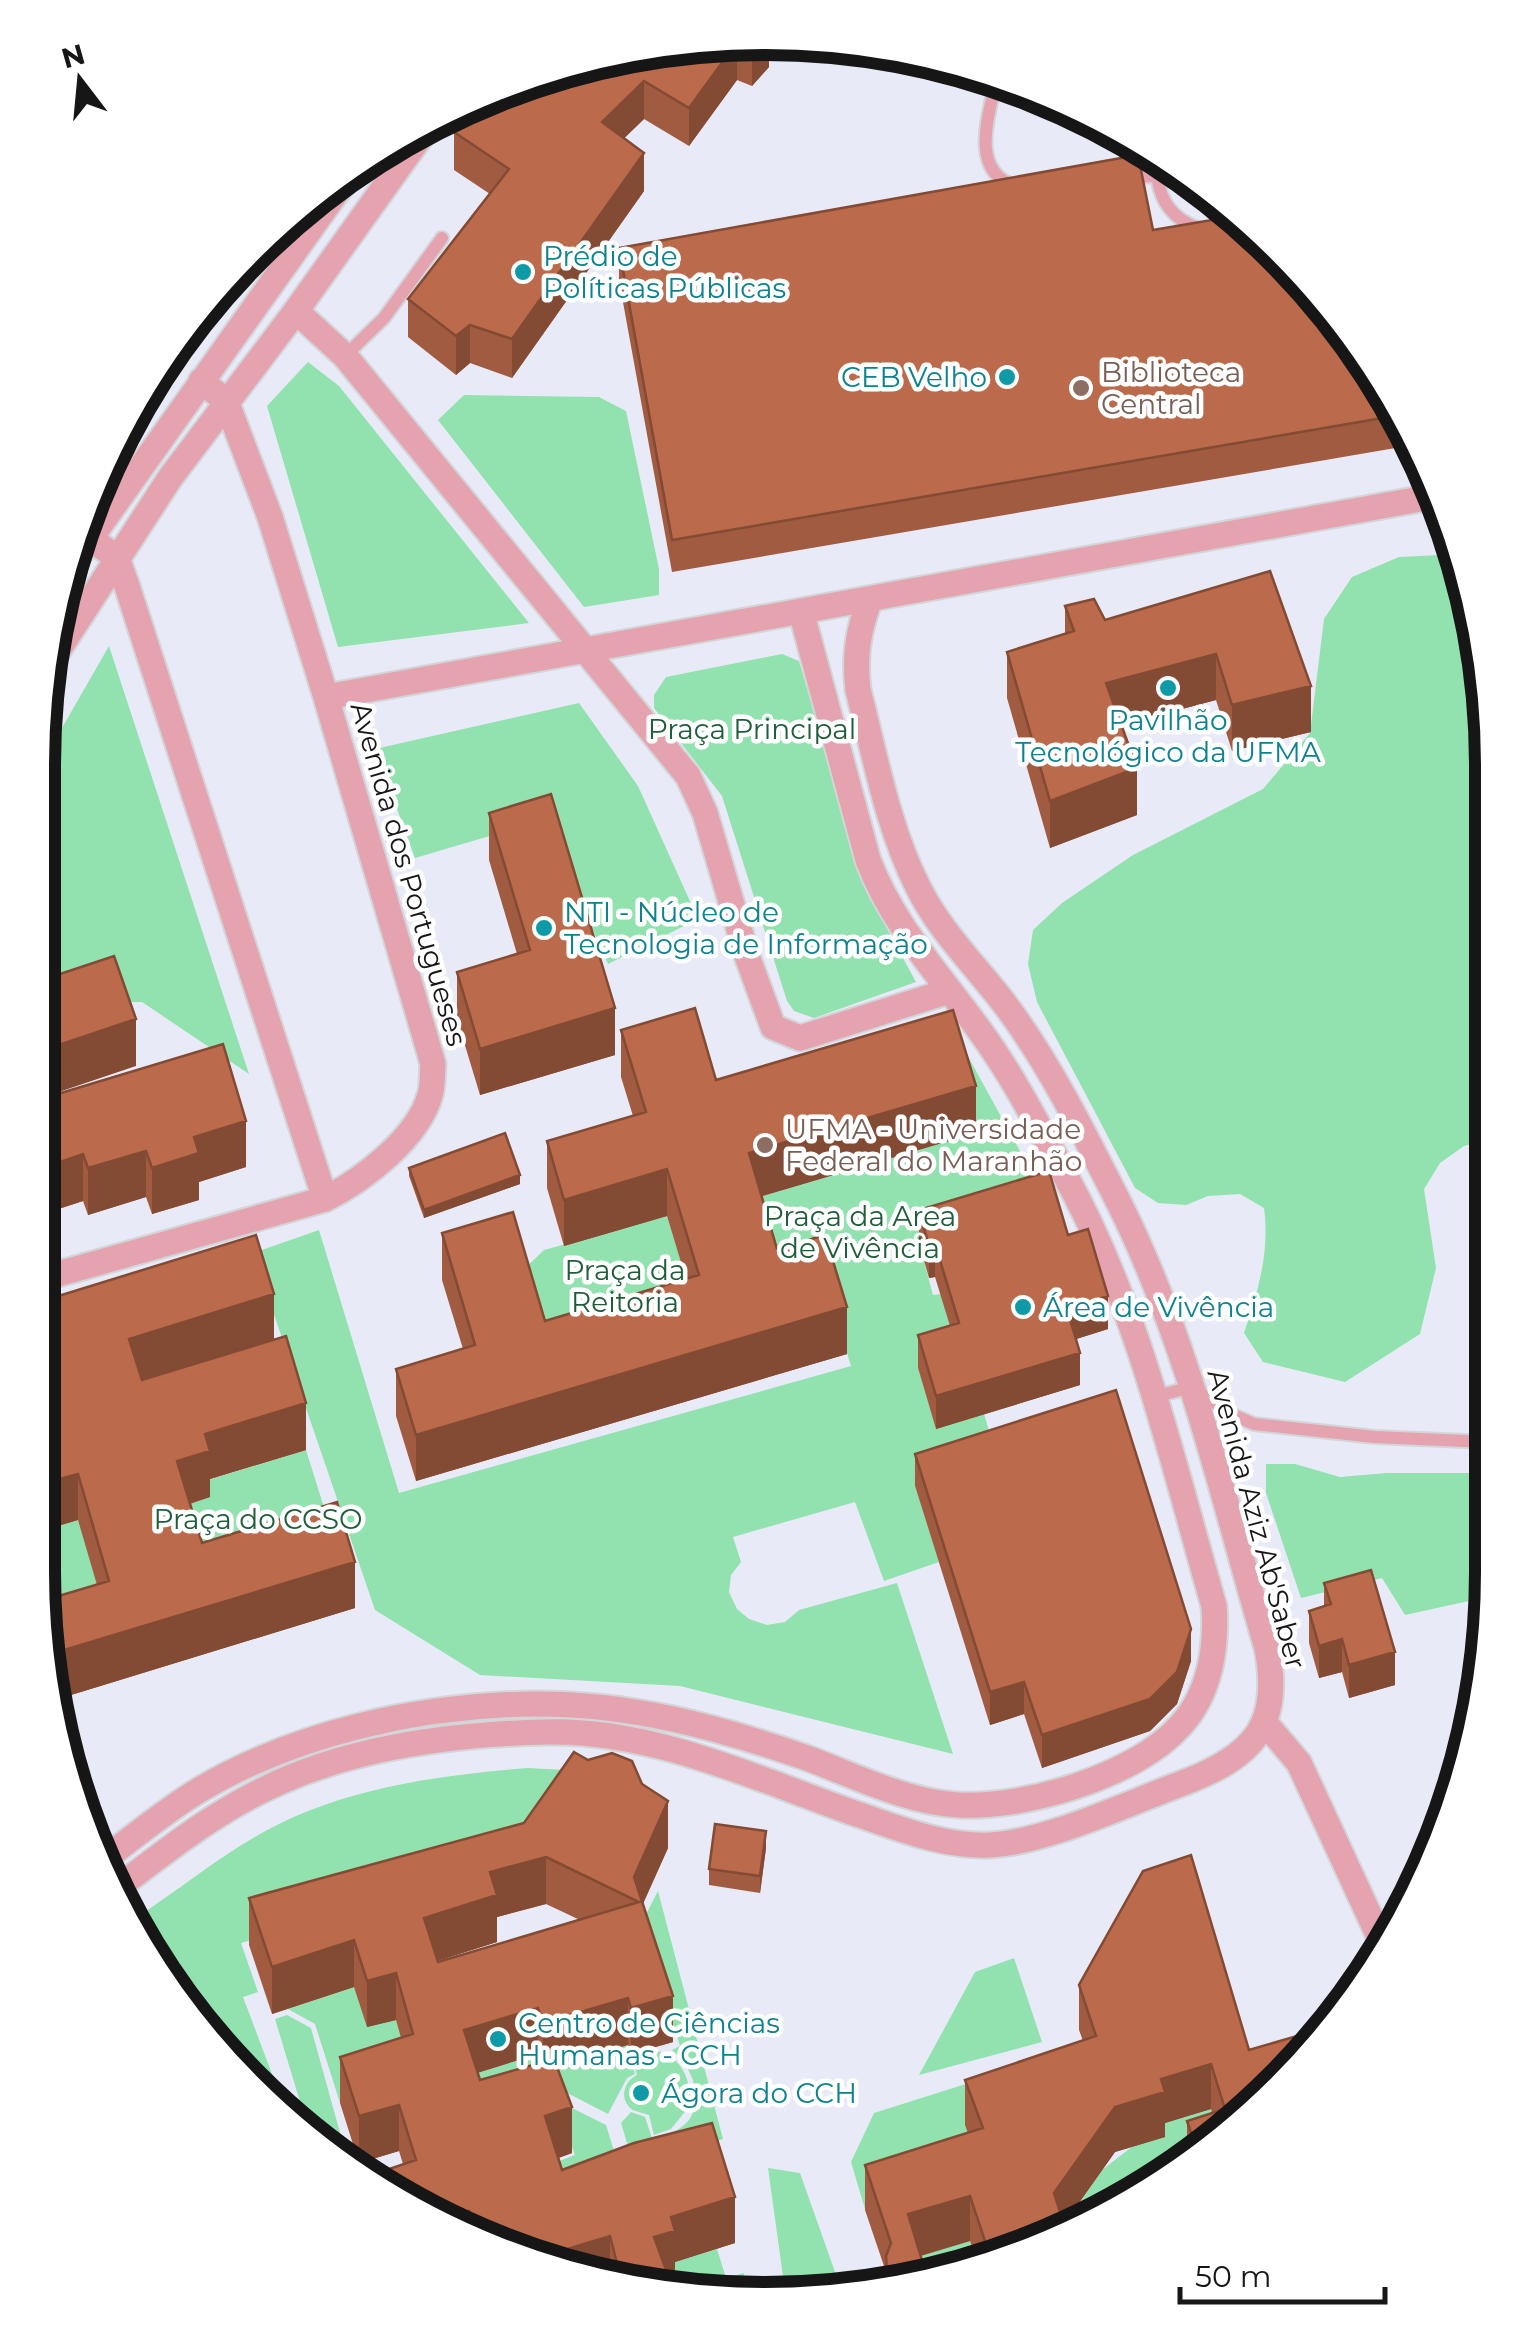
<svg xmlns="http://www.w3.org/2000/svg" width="1530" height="2337" font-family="Montserrat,sans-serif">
<rect width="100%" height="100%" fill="#f7f9fd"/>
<path fill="#e8ebf7" d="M718 39 861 44 999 76 1129 135 1245 218 1343 323 1418 444 1468 577 1491 718 1486 1668 1418 1893 1312 2052 1129 2202 953 2275 717 2298 487 2244 322 2149 160 1977 76 1805 38 1572 44 669 112 444 218 285 323 187 444 112 577 62Z"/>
<path fill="#91e2ae" d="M308 362 339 386 529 623 338 647 267 406Z
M464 395 599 397 626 411 659 569V595L584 607 438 420Z
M1459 554 1468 577 1491 718 1489 1139 1464 1146 1440 1163 1424 1189 1436 1268 1420 1334 1345 1382 1263 1362 1244 1333C1258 1292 1270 1252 1264 1208L1240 1194 1208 1196 1186 1205 1158 1203 1135 1188 1037 1002 1028 964 1033 930 1062 903 1133 855 1263 789 1310 733 1324 619 1352 577 1399 557Z
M109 646 249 1074 142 1002H42L43 761Z
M782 654 799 661 865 888 916 982 814 1018 794 1011 787 1001 722 796 654 708V695L666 677Z
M579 703 638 786 698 919 608 964 544 820 415 858 375 749Z
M958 1038 1049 1204 919 1243 933 1295 941 1294 959 1356 918 1368 936 1428 984 1414 995 1451 915 1486 939 1562 884 1581 855 1502 733 1537 741 1562 731 1575 729 1592 737 1609 749 1619 767 1625 785 1622 799 1610 897 1583 953 1754 680 1686 480 1675 375 1610 253 1253 319 1230 399 1493 851 1366 825 1282 777 1296 749 1200 975 1133Z
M667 1216 699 1322 545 1367 518 1275 544 1250Z
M306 1450 337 1549 202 1590 177 1507 205 1481Z
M1266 1464H1295L1340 1477 1387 1473H1487V1597L1405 1615 1382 1578 1301 1598 1266 1493Z
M105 1512 98 1590 50 1645 38 1572V1532Z
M528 1768 584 1771 522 1860 241 1943 258 1992 243 1997 286 2111 160 1977 135 1925 137 1917C185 1886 228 1849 279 1824 356 1786 444 1775 528 1768Z
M658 1891 723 2139 634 2166 621 2123 631 2112 645 2117 652 2138C659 2136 668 2134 675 2131 710 2113 696 2070 672 2050L680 2046 641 1924Z
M1014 1958 1042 2042 919 2075 975 1972Z
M354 1987 396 2020 413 2080 340 2103 315 2024 288 2009Z
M287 2015 311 2028 344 2147 331 2141 320 2147 311 2138 275 2019Z
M621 2031 635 2074 627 2078 608 2114 540 2079 471 2101 464 2077 538 2054 544 2071 603 2052Z
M649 2049C681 2055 688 2073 692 2103L671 2129 654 2135 649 2115C647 2114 634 2111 633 2110 618 2100 624 2081 637 2075L631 2054Z
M1048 2058 983 2173 865 2209 851 2162 874 2113Z
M556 2100 606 2125 621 2174 559 2193 549 2165 575 2155Z
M1211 2109 1217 2129 1129 2202 1060 2231 1102 2170 1133 2146 1164 2137 1161 2124Z
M768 2168 800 2173 840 2286 785 2291Z
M970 2241 978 2264 953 2275 914 2279 908 2259Z
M717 2249 726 2278 744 2273V2295L717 2298 655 2283 675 2278 671 2263Z"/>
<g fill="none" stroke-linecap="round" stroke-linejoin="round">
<defs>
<path id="lane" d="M997 76C990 113 968 169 1014 186
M1158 156C1153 192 1168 220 1204 230
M1128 177 1156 176
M345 356 384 318 442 238
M1153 1397 1192 1387 1231 1414 1254 1424 1375 1437 1487 1442"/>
<path id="street" d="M296 311 345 356 688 776 705 813 747 956 773 1027 800 1038 949 991
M90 538 117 558 127 586 325 1199
M78 556 353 169
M44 672 170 478 296 311 433 119
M326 697 1437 496
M40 1279 325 1199C363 1180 418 1138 430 1095 433 1086 432 1074 433 1064L326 697 270 517 226 401 201 381
M1266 1724 1299 1763 1383 1945
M103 1860C135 1836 166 1810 201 1789 298 1732 422 1705 534 1704 629 1703 718 1727 807 1758 855 1776 907 1802 958 1805 1023 1809 1136 1776 1180 1726 1210 1694 1217 1648 1214 1606 1172 1461 1139 1309 1065 1175 1039 1127 1013 1076 980 1031 939 974 893 926 868 860L801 611
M117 1888C165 1852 212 1814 267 1788 351 1747 454 1734 546 1732 651 1729 755 1778 851 1812 896 1827 942 1847 990 1845 1048 1842 1128 1803 1183 1783 1254 1756 1282 1725 1267 1648 1223 1499 1189 1343 1119 1203 1085 1136 1052 1068 1007 1007 977 967 939 931 917 885 887 825 875 755 858 690 854 656 858 631 870 599"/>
</defs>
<use href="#lane" stroke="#d3d5d8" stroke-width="16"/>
<use href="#street" stroke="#d3d5d8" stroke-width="29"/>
<use href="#lane" stroke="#e4a3af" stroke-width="12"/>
<use href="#street" stroke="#e4a3af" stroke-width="25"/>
</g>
<path fill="#a15b40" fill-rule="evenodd" d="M718 39 769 41V67L752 86 737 80 689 146 644 119 624 138 644 191 512 378 470 363 456 375 408 337V299L490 194 454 170V132Z
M1153 230 1342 323 1413 436V445L672 572 619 280V248Z
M1270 571 1311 732 1232 751 1216 700 1122 725 1137 815 1050 848 1007 698V652L1065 634V606L1105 620Z
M489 813 615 1055 480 1095 457 1019V972L517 954 489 860Z
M621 1030 716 1080 976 1133 761 1196 777 1249 847 1354 416 1481 396 1416V1369L463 1349 442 1280V1233L545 1321 686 1279 667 1216 564 1246 547 1188V1141L633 1116 621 1077Z
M41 1099 246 1167 199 1182V1200L152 1214 146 1197 88 1215 83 1201 40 1215Z
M1489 1136 1488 1212 1481 1185V1139Z
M409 1168 520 1184 424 1218 409 1176Z
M919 1210 1068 1235 1108 1329 1076 1339 1080 1385 936 1429 918 1368V1335L950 1326 935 1277 929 1278 919 1243Z
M39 1302 274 1340 306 1450 210 1479V1497L190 1504 202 1543 355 1608 58 1699 42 1601 97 1585 78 1520 38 1532Z
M915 1454 1191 1661 1177 1704 1150 1731 1042 1768 1024 1714 990 1725 915 1486Z
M1324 1583 1395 1685 1349 1698 1342 1672 1319 1678 1309 1643V1611L1324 1606Z
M1473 1646 1486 1668 1476 1701 1473 1692Z
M524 1823 668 1848 643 1904 673 2042 631 2054 628 2045 556 2065 572 2153 558 2158 562 2170 735 2243 675 2262V2278L670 2279 672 2286 695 2293 487 2244 380 2182V2172L403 2164 399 2151 359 2163 340 2103V2057L401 2038 396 2020 367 2027 354 1987 272 2014 249 1945V1898ZM546 1904 580 1920 438 1962V1961L497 1942V1917ZM538 2054 541 2062 480 2080 477 2073Z
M766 1848 760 1893 709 1885V1869Z
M1079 1985 1249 2050 1312 2052 1187 2154V2121L1212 2113 1211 2109 1165 2123V2137L1115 2152 1064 2224 1065 2228 978 2264 970 2241 921 2256 927 2277 886 2281V2272L865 2210V2165L968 2133 965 2125V2080L1083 2041 1079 2030Z"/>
<path fill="#834a34" d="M756 40 769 41V67L752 86V48Z
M737 42V80L689 146V108Z
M644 81V119L602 160V122Z
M644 153V191L512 378V339Z
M470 325V363L456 375V336Z
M1216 654V700L1106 729V683Z
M1311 686V732L1232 751V705Z
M1137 768V815L1050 848V801Z
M615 1008V1055L480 1095V1049Z
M136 1019V1066L41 1098V1051Z
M976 1086V1133L749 1200V1153Z
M246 1121V1167L199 1182V1200L152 1214V1168L194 1137Z
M146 1151V1197L88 1215V1168Z
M83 1154V1201L40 1215V1169Z
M667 1169V1216L564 1246V1200Z
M520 1175V1184L424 1218V1210Z
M935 1244V1277L929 1278V1246Z
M274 1294V1341L129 1385V1339Z
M1108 1296V1329L1067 1342V1309Z
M847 1307V1354L416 1481V1435Z
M1080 1353V1385L936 1429V1396Z
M306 1403V1450L210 1479V1497L177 1507V1461L205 1434Z
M78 1474V1520L38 1532V1485Z
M355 1562V1608L58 1699 51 1654Z
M1191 1629V1661L1177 1704 1150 1731 1042 1768V1735Z
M1342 1639V1672L1319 1678V1646Z
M1395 1652V1685L1349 1698V1665Z
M1024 1682V1714L990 1725V1692Z
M668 1801V1848L639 1912 634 1877Z
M766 1831V1848L760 1893V1876Z
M546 1857V1904L497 1917V1942L424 1965V1918L490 1872Z
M354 1940V1987L272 2014V1967Z
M396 1973V2020L367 2027V1981Z
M673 1996V2042L631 2054V2008Z
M628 1998V2045L543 2069V2023Z
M538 2008V2054L464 2077V2030Z
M1211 2064V2109L1165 2123V2137L1115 2152 1059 2231 1054 2193 1115 2107 1161 2079Z
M399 2105V2151L359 2163V2116Z
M572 2107V2153L545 2163V2116Z
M970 2196V2241L908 2259V2214Z
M735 2197V2243L675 2262V2278L654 2283V2237L671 2217Z
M469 2211V2234L443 2219Z
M610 2236V2273L541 2257Z"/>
<path fill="#bb6a4b" stroke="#834a34" stroke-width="2.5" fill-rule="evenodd" d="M718 39 759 40 752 48 737 42 689 108 644 81 602 122 644 153 512 339 470 325 456 336 408 299 509 169 454 132 481 98 577 62Z
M1138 155 1153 230 1241 215 1245 218 1342 323 1400 415 672 540 619 248Z
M1270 571 1311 686 1232 705 1216 654 1106 683 1137 768 1050 801 1007 652 1074 631 1065 606 1094 599 1105 620Z
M551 794 615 1008 480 1049 457 972 530 950 489 813Z
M114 956 136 1019 41 1051 42 980Z
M695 1008 716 1080 953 1010 976 1086 749 1153 777 1249 825 1235 847 1307 416 1435 396 1369 475 1345 442 1233 513 1212 545 1321 699 1275 667 1169 564 1200 547 1141 646 1112 621 1030Z
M223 1044 246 1121 194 1137 199 1153 152 1168 146 1151 88 1168 83 1154 40 1169 41 1099Z
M505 1133 520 1175 424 1210 409 1168Z
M1489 1136V1166L1481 1139Z
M1049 1171 1068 1235 1088 1229 1108 1296 1067 1309 1080 1353 936 1396 918 1335 959 1323 935 1244 929 1246 919 1210Z
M256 1235 274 1294 129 1339 142 1380 286 1336 306 1403 205 1434 210 1451 177 1461 202 1543 337 1502 355 1562 51 1654 42 1601 109 1581 78 1474 38 1485 39 1302Z
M1116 1390 1191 1629 1177 1672 1150 1699 1042 1735 1024 1682 990 1692 915 1454Z
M1371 1570 1395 1652 1349 1665 1342 1639 1319 1646 1309 1611 1331 1604 1324 1583Z
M1486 1641V1668L1484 1676 1473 1646Z
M574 1752 588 1760 612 1753 632 1761 642 1784 668 1801 634 1877 673 1996 631 2008 628 1998 543 2023 538 2008 464 2030 480 2080 554 2059 572 2107 545 2116 562 2170 634 2143 712 2123 735 2197 671 2217 675 2231 654 2237 672 2286 691 2281 695 2293 620 2275 610 2236 541 2257 487 2244 479 2240 469 2211 443 2219 384 2185 380 2172 416 2160 399 2105 359 2116 340 2057 413 2034 396 1973 367 1981 354 1940 272 1967 249 1898 524 1823ZM546 1857 639 1902 438 1962 424 1918 497 1895 490 1872Z
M715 1824 766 1831 760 1876 709 1869Z
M1191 1855 1249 2050 1328 2027 1312 2052 1196 2147 1187 2121 1225 2109 1211 2064 1161 2079 1165 2092 1115 2107 1054 2193 1065 2228 991 2259 970 2196 908 2214 927 2277 892 2281 887 2273 886 2256 891 2243 865 2165 983 2128 965 2080 1096 2036 1079 1985 1143 1871Z"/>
<g fill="#0f9aa8" stroke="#fff" stroke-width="4">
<circle cx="523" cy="272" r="10"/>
<circle cx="1007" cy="377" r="10"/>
<circle cx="1168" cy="688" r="10"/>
<circle cx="544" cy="928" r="10"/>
<circle cx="1023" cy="1307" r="10"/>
<circle cx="498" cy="2039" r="10"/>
<circle cx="641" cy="2093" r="10"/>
</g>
<g fill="#8d6e63" stroke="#fff" stroke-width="4">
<circle cx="1081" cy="388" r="10"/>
<circle cx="765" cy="1145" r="10"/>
</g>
<g text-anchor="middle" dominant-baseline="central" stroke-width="9" stroke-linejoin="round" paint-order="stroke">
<g font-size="28" fill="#0d838f" stroke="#fff" text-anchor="start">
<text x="543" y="256">Prédio de<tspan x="543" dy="32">Políticas Públicas</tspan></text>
<text x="987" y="377" text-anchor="end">CEB Velho</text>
<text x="1168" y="720" text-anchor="middle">Pavilhão<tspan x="1168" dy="32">Tecnológico da UFMA</tspan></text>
<text x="564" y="912">NTI - Núcleo de<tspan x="564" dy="32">Tecnologia de Informação</tspan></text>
<text x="1043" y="1307">Área de Vivência</text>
<text x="518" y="2023">Centro de Ciências<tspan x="518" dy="32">Humanas - CCH</tspan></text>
<text x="661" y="2093">Ágora do CCH</text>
</g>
<g font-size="28" fill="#785e54" stroke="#fff" text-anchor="start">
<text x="1101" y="372">Biblioteca<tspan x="1101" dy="32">Central</tspan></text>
<text x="785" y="1129">UFMA - Universidade<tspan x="785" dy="32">Federal do Maranhão</tspan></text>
</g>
<g font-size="28" fill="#205d3a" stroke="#fff">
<text x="752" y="729">Praça Principal</text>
<text x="860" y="1216">Praça da Area<tspan x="860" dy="32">de Vivência</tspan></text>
<text x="625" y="1270">Praça da<tspan x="625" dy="32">Reitoria</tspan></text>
<text x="258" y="1519">Praça do CCSO</text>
</g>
<g font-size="28" fill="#161617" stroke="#fff">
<text transform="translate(409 874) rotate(74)">Avenida dos Portugueses</text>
<text transform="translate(1257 1519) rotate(75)">Avenida Aziz Ab'Saber</text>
</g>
</g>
<path d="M0 0H1530V2337H0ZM765 55H765A710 710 0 0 1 1475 765V1572A710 710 0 0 1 765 2282H765A710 710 0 0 1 55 1572V765A710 710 0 0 1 765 55Z" fill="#fff" fill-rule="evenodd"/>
<path fill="none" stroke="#161617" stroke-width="12" d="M765 55H765A710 710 0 0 1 1475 765V1572A710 710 0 0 1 765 2282H765A710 710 0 0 1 55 1572V765A710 710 0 0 1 765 55Z"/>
<g transform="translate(80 80) rotate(344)" stroke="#ffffff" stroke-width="8" paint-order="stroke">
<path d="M0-8L18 38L0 25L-18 38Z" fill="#161617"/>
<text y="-15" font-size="28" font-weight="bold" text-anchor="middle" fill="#161617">N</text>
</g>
<path d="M1180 2287v15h205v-15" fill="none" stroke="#161617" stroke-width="5"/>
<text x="1195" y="2287" font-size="30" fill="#161617" stroke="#ffffff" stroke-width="8" paint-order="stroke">50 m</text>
</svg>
